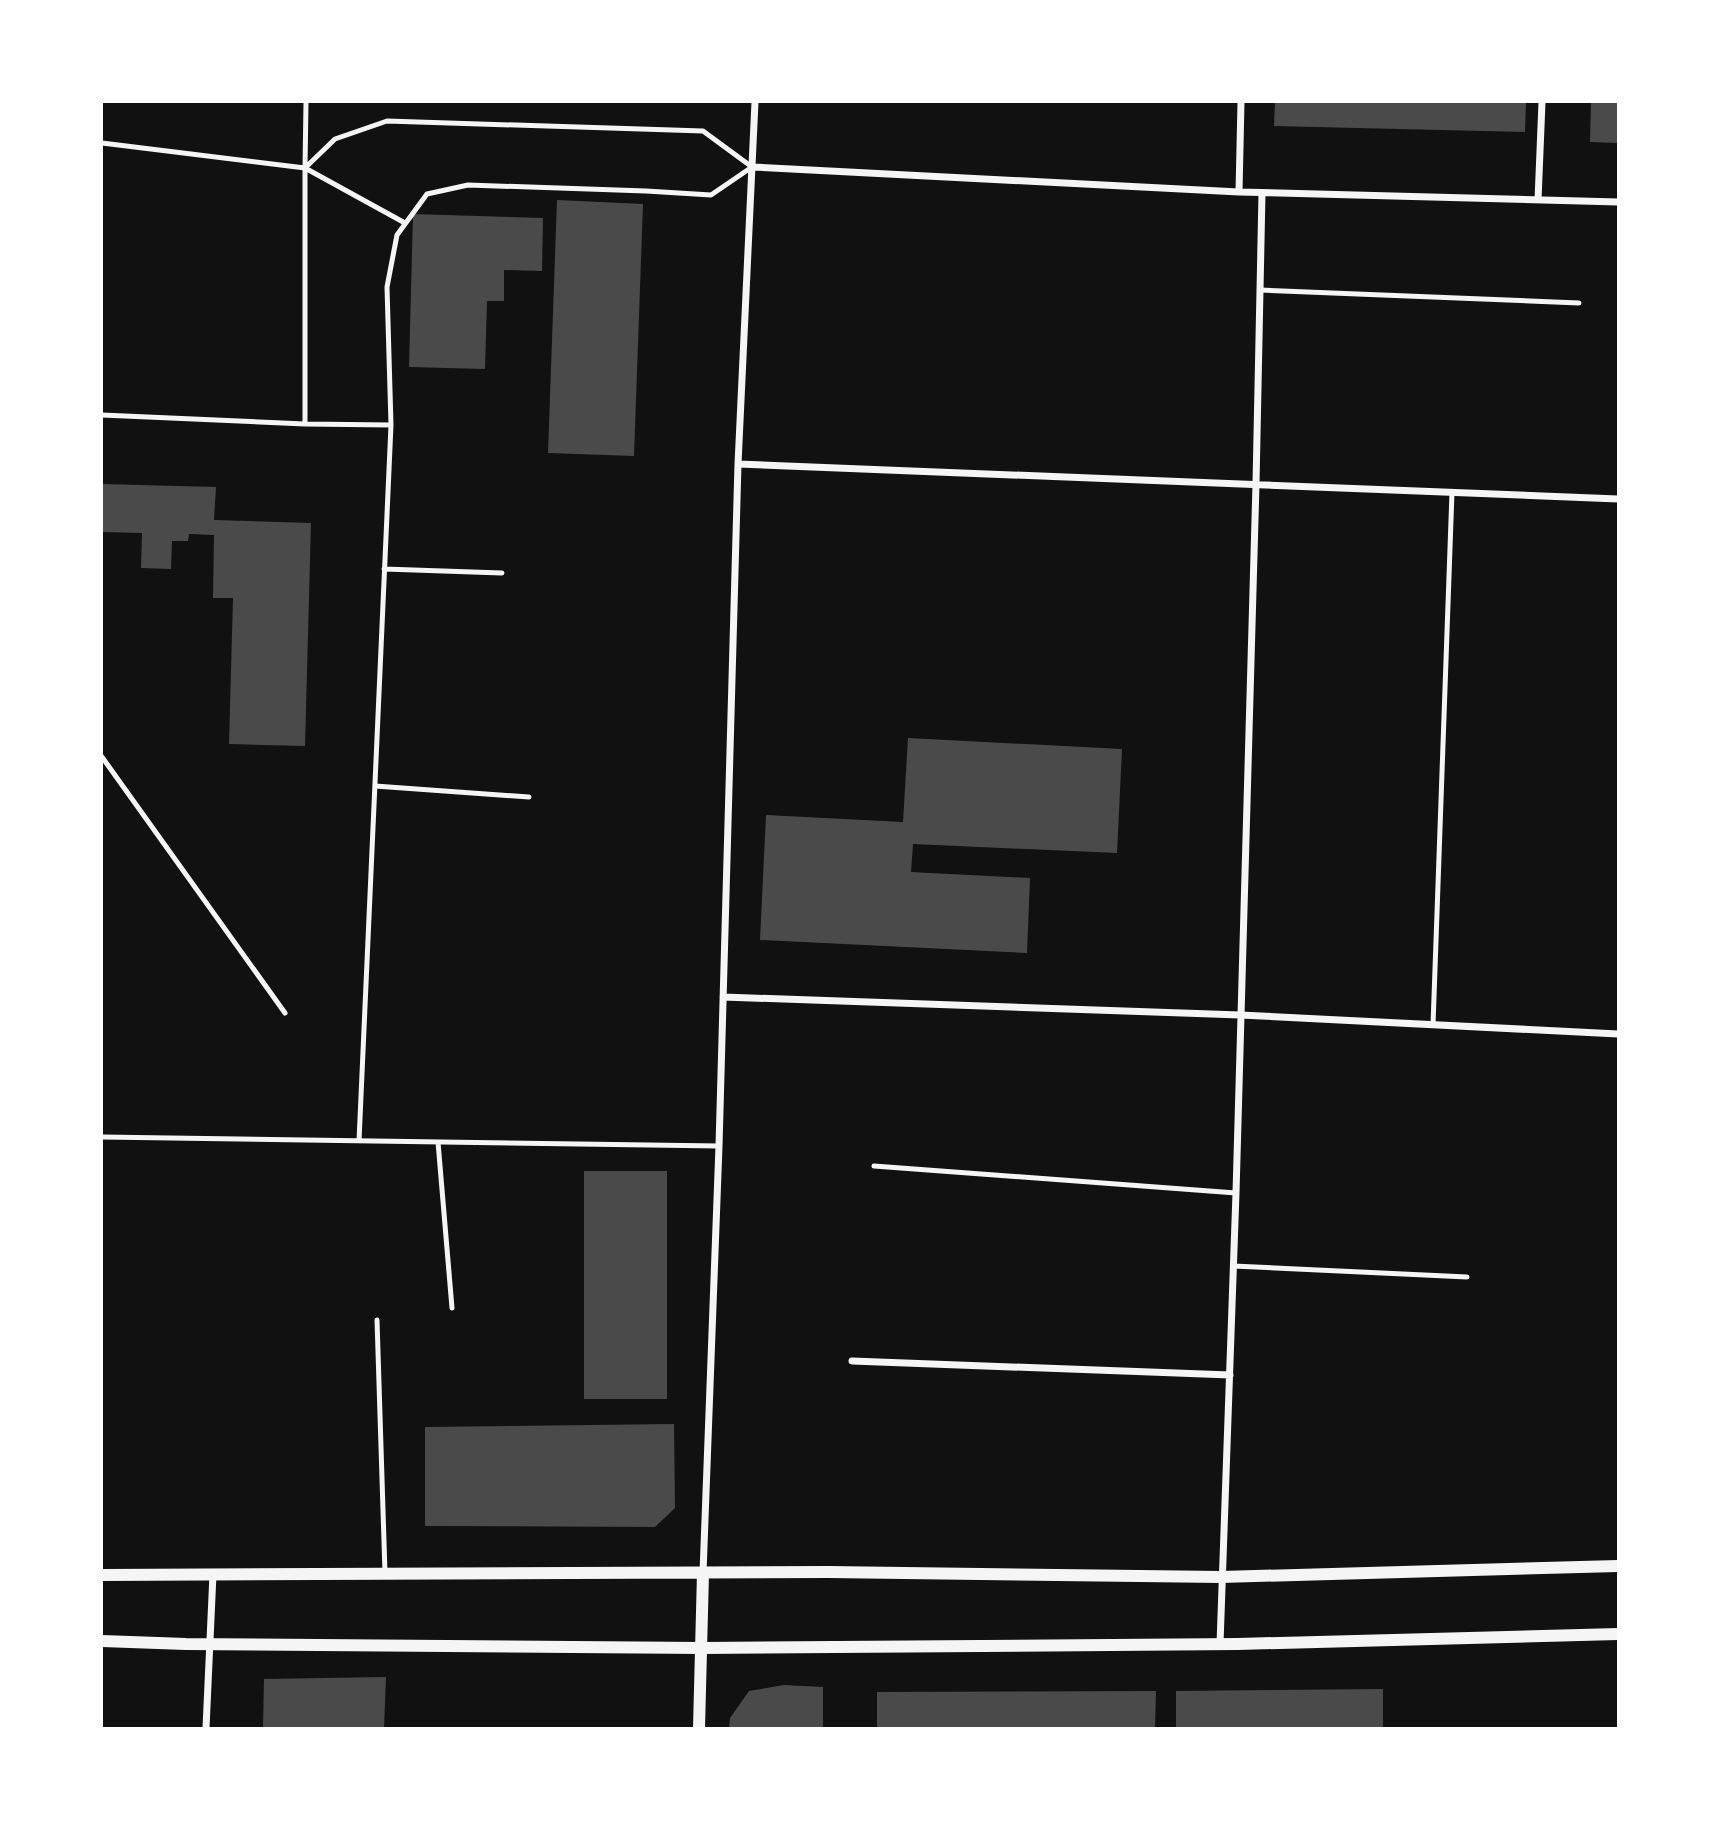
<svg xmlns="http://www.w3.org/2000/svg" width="1720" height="1830" font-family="'Golos Text',sans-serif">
<rect width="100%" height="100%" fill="#111"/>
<path fill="#4a4a4a" d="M1275 102H1526L1525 132 1274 126Z
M1591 102H1618V143L1590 142Z
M557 200 643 204 634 456 548 453Z
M413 214 543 218 542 271 504 270V301H487L485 369 409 367Z
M102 484 216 487 214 520 311 523 305 746 229 744 233 598H213L214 535 189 534 188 541H172L171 569 141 568 142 533 102 532Z
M908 738 1122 749 1117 853 913 844 911 872 1030 878 1027 953 760 940 766 815 903 822Z
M584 1171H667V1399H584Z
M674 1424 675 1508 655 1527 425 1526V1427Z
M386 1677 384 1728H263L264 1679Z
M784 1685 823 1687V1728H729L730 1718 749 1691Z
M1383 1689V1728H1176V1691Z
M1156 1691 1155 1728H877V1692Z"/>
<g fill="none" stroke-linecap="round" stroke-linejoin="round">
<path stroke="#f5f5f5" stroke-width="5" d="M102 143 305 168 405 223
M305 168 306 102
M1260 290 1579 303
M102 415 305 424 391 425
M305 424V168L335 139 387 121 703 131 752 167 711 195 646 191 468 185 427 194 397 235 387 287 391 425 359 1141
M384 569 502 573
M102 757 285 1013
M375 786 529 797
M1433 1025 1452 492
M102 1137 719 1146
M438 1142 452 1308
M874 1166 1236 1193
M1233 1266 1467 1277
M377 1320 385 1573"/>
<path stroke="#f5f5f5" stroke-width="7" d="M752 167 1239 192 1618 202
M1239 192 1241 102
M1538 200 1542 102
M738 464 1618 499
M723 997 1240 1015 1618 1034
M852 1361 1230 1375
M703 1573 719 1146 738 464 755 102
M1220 1644 1236 1193 1256 484 1262 193
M206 1728 213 1574"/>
<path stroke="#f5f5f5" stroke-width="12" d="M102 1575 828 1572 1221 1577 1618 1566
M102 1641 186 1644 702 1648 1238 1644 1618 1634
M699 1728 703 1573"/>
</g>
<rect width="1720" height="1830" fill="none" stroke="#ffffff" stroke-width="206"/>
</svg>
